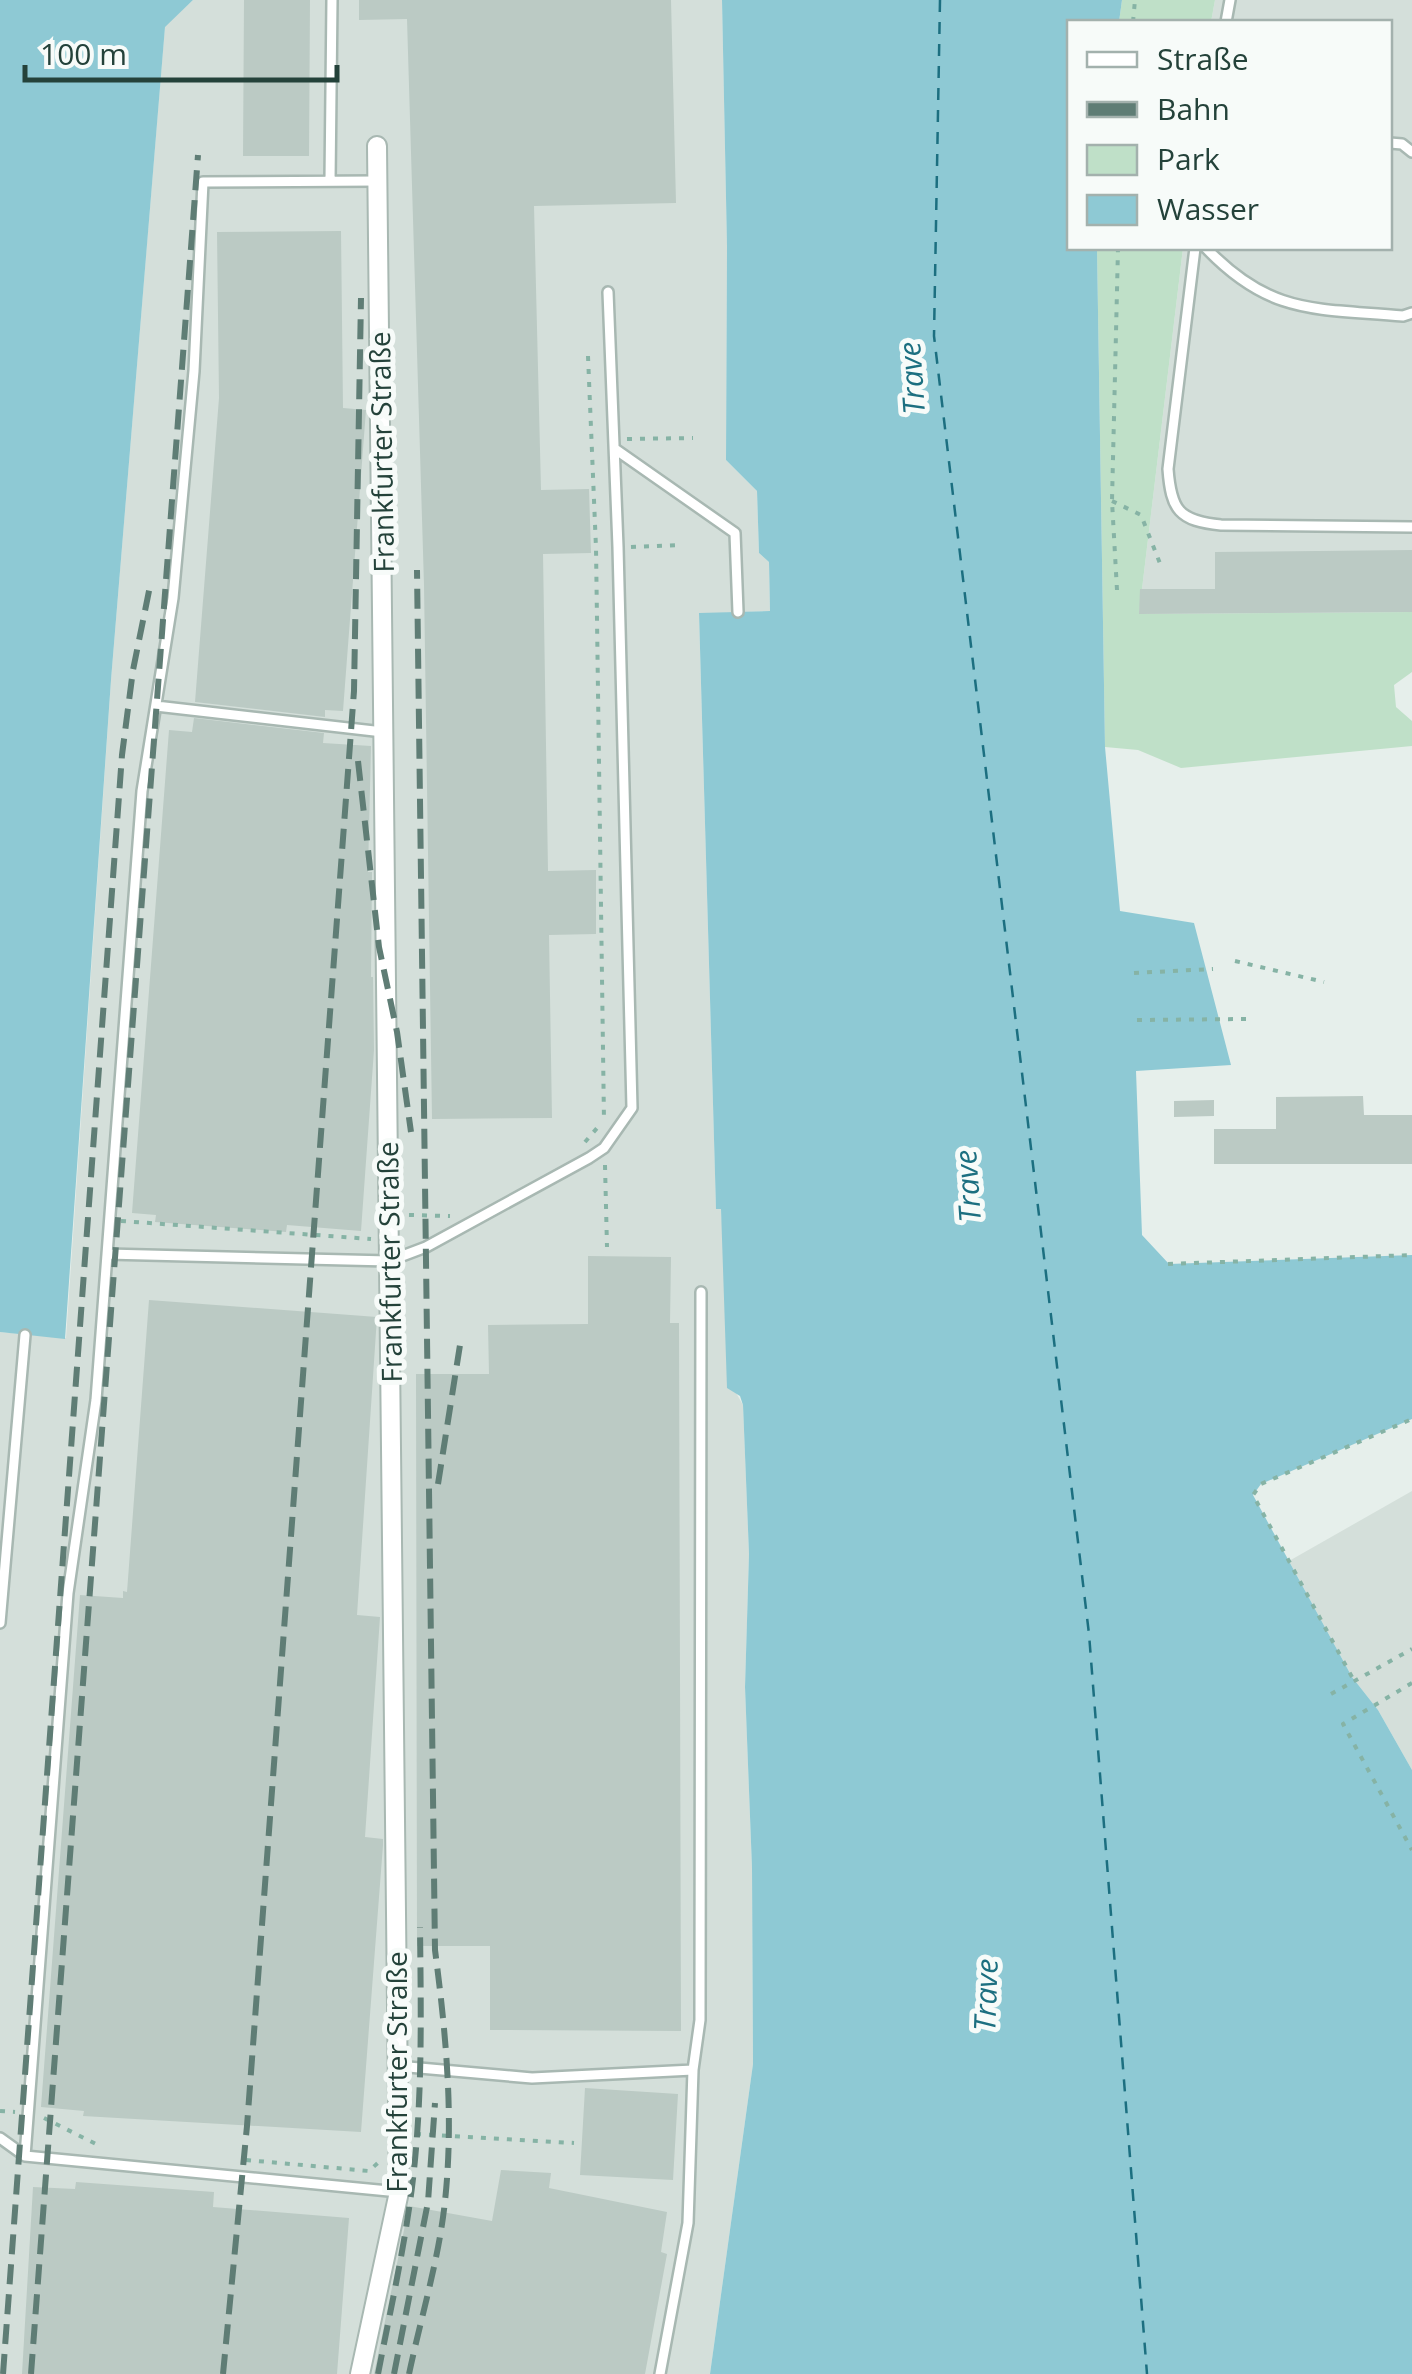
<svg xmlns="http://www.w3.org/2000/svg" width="1412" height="2374" font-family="'Open Sans',sans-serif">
<rect width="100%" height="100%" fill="#e6efeb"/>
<path fill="#d4dfda" d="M193 0H722L727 247 726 460 757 491 759 553 769 562 770 611 699 614 716 1208 721 1209 735 1391 743 1405 749 1554 745 1687 752 1868 753 2064 710 2374H0V1332L66 1338 111 680 165 26Z
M1215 0H1412V612L1139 614 1183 248H1390V22H1211Z
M1412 1491V1770L1378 1710 1352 1677 1289 1561Z"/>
<path fill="#bfe0c8" d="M1122 0H1215L1211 22H1119Z
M1097 248H1183L1139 614 1412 612V672L1394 685 1396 707 1412 721V746L1181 768 1138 750 1105 747Z"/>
<path fill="#8ec9d4" d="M0 0H193L165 27 111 680 65 1339 0 1332Z
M722 0H1122L1119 22H1070V248H1097L1105 747 1120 911 1194 923 1231 1065 1136 1071 1142 1235 1169 1264 1412 1255V1419L1261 1484 1253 1495 1352 1677 1378 1710 1412 1770V2374H710L753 2064 752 1868 745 1687 749 1554 743 1405 740 1396 727 1388 721 1209H716L699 613 770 611 769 562 759 553 757 491 726 460 727 247Z"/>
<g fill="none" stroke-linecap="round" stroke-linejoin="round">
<path stroke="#1c6f80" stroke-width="2.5" stroke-dasharray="12 10" stroke-linecap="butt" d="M940 0 934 336 1089 1634 1147 2374"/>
</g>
<path fill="#bbcac4" d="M244 0H310L309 156H243Z
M359 0H671L676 203 534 206 541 490 589 489 591 553 543 554 548 871 596 870V934L549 935 552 1118 432 1119 424 585 407 19 359 20Z
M341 231 343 408 366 410 343 711 325 710V717L195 702 219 398 217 232Z
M1412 550V612L1139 614 1140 589H1215V552Z
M194 718 324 733 323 743 371 746 368 872H372L371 977H373L374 1050 361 1231 287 1225 286 1232 155 1222 156 1215 132 1213 169 730 192 732Z
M1363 1096 1364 1115H1412V1164H1214V1129H1276V1097Z
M1214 1100V1116L1174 1117V1101Z
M588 1256 671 1257 670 1323H679L681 2031 490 2030V1946H417L416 1374H489L488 1325 588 1324Z
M149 1300 377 1317 357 1615 380 1617 365 1837 383 1839V1845L361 2132 83 2116 84 2111 41 2107 80 1595 123 1598V1591L127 1592Z
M585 2088 678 2094 673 2180 580 2175Z
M501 2170 551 2173 549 2188 667 2212 661 2252 667 2254 645 2374H374L409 2206 492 2221Z
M76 2182 214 2192 213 2207 349 2218 337 2374H22L33 2187 75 2189Z"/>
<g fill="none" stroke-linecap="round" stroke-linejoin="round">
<defs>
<path id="lane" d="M1226 22 1230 0
M1390 143 1402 144 1412 152
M330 181 332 0
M1195 248 1168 469C1171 510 1179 521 1221 525L1412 527
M1206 248C1271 316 1316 308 1403 316L1412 313
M615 449 735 533 738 612
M156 706 383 732
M107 1254 389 1261 426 1247 589 1158 604 1148 632 1108 618 547 608 292
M0 1623 25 1335
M397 2066 532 2078 693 2070 700 2020 701 1292
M0 2138 25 2156 399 2192
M25 2156 68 1593 96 1400 142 791 173 598 194 371 203 182 377 181
M660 2374 688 2223 693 2070"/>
<path id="street" d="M360 2374 399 2192 377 146"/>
</defs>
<use href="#lane" stroke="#a8b8b2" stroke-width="14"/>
<use href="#street" stroke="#a8b8b2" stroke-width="22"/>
<path stroke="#86b3a5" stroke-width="4" stroke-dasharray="5 8" stroke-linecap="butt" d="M1133 22 1135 0
M588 356 596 548 604 1121
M627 439 693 438
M1112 501 1141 515 1161 566
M631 547 680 545
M1117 590 1112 501 1118 248
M1235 961 1324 982
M1134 973 1213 969
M1137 1020 1246 1019
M585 1142 598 1127
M605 1165 607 1247
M409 1215 450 1216
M121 1221 371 1239
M1168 1264 1412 1255
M1352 1677 1253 1495 1261 1484 1412 1419
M1412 1683 1343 1724 1412 1850
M1331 1694 1412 1649
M0 2111 15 2112
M44 2118 102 2147
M416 2134 574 2143
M246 2160 369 2171 381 2160"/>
<use href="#lane" stroke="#fff" stroke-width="9"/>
<use href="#street" stroke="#fff" stroke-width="18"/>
<path stroke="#5f7d75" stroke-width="6" stroke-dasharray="20 10" stroke-linecap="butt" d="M358 761 379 947 397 1032 411 1132
M438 1484 460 1345
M3 2374 122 755 133 670 150 586
M31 2374 198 155
M223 2374 247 2126 354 691 361 298
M378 2374C389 2317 402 2259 410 2202 423 2111 421 2018 420 1927
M394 2374 428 2202 435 2103
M409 2374C421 2317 439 2259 445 2201 454 2117 446 2034 435 1950L417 570"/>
</g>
<g text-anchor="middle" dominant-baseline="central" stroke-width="10" stroke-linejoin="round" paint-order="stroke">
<g font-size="28" fill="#24423a" stroke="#f7fbf9">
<text transform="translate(381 452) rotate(-91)">Frankfurter Straße</text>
<text transform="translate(389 1262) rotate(-91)">Frankfurter Straße</text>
<text transform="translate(396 2072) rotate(-90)">Frankfurter Straße</text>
</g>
<g font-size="30" font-style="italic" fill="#1c6f80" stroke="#f7fbf9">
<text transform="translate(911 378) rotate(-94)">Trave</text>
<text transform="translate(967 1186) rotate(-94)">Trave</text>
<text transform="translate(985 1995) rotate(-88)">Trave</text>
</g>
</g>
<rect x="1067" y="20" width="325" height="230" fill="#f7fbf9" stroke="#a3b1ad" stroke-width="2.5"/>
<rect x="1087" y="52" width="50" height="15" fill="#ffffff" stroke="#a3b1ad" stroke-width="2.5"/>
<text x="1157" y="70" font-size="30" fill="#24423a">Straße</text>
<rect x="1087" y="102" width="50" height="15" fill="#5f7d75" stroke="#a3b1ad" stroke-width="2.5"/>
<text x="1157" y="120" font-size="30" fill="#24423a">Bahn</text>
<rect x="1087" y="145" width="50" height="30" fill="#bfe0c8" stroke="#a3b1ad" stroke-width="2.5"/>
<text x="1157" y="170" font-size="30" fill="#24423a">Park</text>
<rect x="1087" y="195" width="50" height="30" fill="#8ec9d4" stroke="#a3b1ad" stroke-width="2.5"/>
<text x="1157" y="220" font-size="30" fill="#24423a">Wasser</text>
<path d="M25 65v15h312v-15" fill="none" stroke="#24423a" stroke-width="5"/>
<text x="40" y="65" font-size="30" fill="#24423a" stroke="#f7fbf9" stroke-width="8" paint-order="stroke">100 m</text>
</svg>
